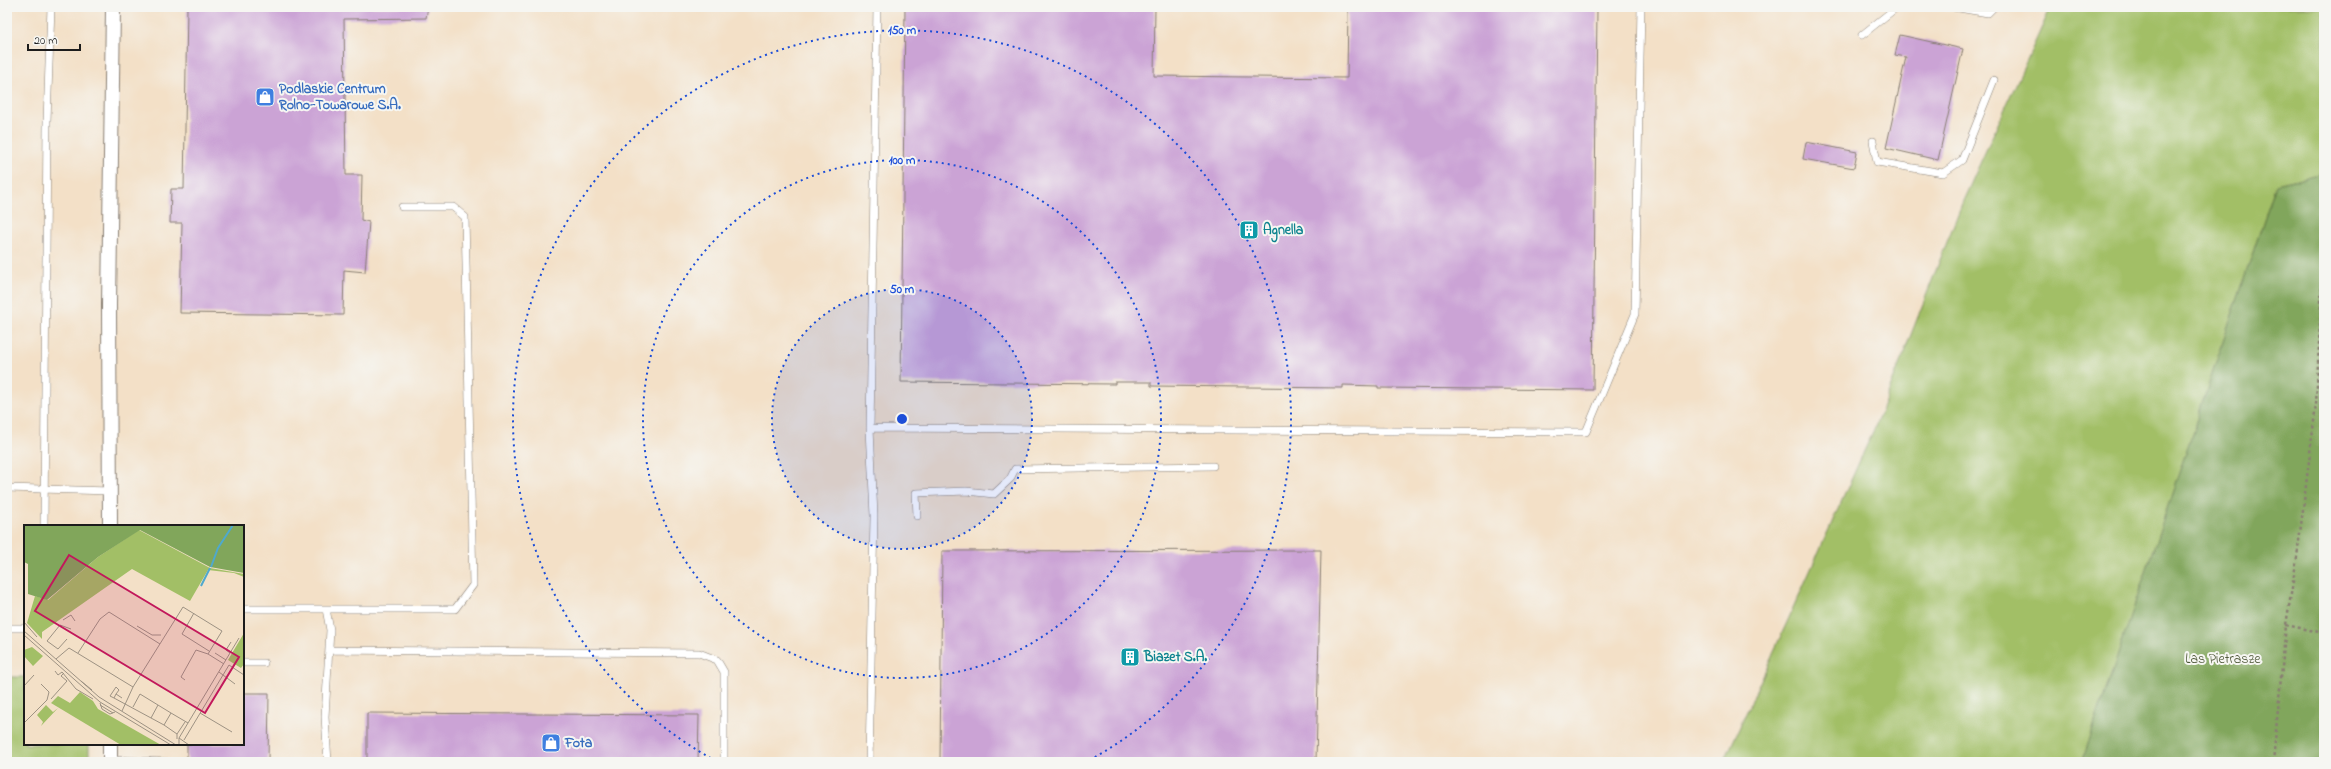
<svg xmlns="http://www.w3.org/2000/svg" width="2331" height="769" font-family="'Indie Flower',sans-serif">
<rect width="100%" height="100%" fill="#f6f6f2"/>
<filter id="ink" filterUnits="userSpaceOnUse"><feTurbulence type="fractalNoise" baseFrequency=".025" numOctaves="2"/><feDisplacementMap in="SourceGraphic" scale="8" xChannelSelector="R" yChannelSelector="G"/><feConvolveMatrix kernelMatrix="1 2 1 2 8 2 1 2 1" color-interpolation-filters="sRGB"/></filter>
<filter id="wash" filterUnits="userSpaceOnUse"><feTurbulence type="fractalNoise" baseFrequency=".012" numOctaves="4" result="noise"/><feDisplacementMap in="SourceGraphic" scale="16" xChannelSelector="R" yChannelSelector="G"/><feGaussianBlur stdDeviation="0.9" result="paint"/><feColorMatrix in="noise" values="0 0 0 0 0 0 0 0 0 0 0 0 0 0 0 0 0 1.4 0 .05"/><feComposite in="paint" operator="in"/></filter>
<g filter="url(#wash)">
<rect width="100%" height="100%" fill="#f3e0c7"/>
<path fill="#a2bf66" stroke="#5f6e41" d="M2051 7H2324V173L2276 184 2082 762H1724L1875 427 1963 201Z
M7 677H25V744H89V762H7Z"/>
<path fill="#81a65b" stroke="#4e613c" d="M2324 173V762H2082L2276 184Z"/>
<g id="blocks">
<path fill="#cba3d5" d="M187 7H428L426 18 344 19 346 175H362L361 220 369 222 365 272 344 270 343 315 180 313 182 223H170L171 189H184Z
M905 7H1155L1154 76 1347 78 1348 7H1597L1593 390 1378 388V386L1343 385V388L1151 386V382H1115V384L901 382Z
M1900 35 1963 49 1938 160 1886 148 1906 57 1895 55Z
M1806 142 1857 152 1854 168 1803 159Z
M1321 550 1316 762H940L942 551Z
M243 693H269L268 762H187V744H243Z
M367 713 699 715 698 762H367Z"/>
</g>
</g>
<g filter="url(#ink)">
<use href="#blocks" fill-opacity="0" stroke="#887e72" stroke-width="1"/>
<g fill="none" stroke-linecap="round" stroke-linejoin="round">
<defs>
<path id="lane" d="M1953 7 1988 13 1994 7
M1862 35 1897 7
M1873 141 1877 162 1943 173 1962 160 1994 80
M870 428 1586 432 1635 314 1641 7
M7 488 110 491
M917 516 916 493 966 491 994 494 1010 479 1015 469 1213 466
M44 526 47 121 51 7
M243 609H326L330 630 325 717 328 762
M326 609H455L473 585 465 217 453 207H402
M7 628H25
M330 650 699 653 717 660 724 672V762
M243 663H264
M110 760 169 762
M869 762 874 516 870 428 877 7"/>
<path id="street" d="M110 526 109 305 113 7
M110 762V744"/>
</defs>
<use href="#lane" stroke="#887e72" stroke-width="8"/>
<use href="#street" stroke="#887e72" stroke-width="16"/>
<path stroke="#887e72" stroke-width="2.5" stroke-dasharray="3 3" stroke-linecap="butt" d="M2286 625 2324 633
M2273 762 2286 625 2297 557 2316 405 2324 240"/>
<use href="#lane" stroke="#fff" stroke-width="7"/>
<use href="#street" stroke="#fff" stroke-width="14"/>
</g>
</g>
<circle cx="902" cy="419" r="130" fill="#1d4ed8" fill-opacity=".12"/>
<g fill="none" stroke="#1d4ed8" stroke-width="2" stroke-dasharray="2 4">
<circle cx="902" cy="419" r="130"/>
<circle cx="902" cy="419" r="259"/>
<path d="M716 761A389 389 0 1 1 1088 761"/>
</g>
<defs>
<symbol id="shop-square" viewBox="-11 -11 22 22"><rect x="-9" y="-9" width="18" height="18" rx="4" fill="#3f7fe0" stroke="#f6f6f2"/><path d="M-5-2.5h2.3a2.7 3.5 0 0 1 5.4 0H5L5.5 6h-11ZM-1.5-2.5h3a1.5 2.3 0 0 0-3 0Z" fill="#fff"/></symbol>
<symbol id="building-square" viewBox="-11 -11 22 22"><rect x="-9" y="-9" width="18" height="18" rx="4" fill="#0f9aa8" stroke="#f6f6f2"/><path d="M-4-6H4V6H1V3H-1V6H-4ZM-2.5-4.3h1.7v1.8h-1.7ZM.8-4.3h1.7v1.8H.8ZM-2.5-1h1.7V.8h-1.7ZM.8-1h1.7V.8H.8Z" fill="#fff"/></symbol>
</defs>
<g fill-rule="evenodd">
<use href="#shop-square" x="254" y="86" width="22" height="22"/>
<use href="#building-square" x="1238" y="219" width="22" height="22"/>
<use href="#building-square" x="1119" y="646" width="22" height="22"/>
<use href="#shop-square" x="540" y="732" width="22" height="22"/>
</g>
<g text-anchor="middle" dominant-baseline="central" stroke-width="4" stroke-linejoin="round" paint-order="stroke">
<g font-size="14" font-weight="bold" fill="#366cbe" stroke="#f6f6f2" text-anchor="start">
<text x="279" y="89">Podlaskie Centrum<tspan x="279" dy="16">Rolno-Towarowe S.A.</tspan></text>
<text x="565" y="743">Fota</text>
</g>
<g font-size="14" font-weight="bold" fill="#0d838f" stroke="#f6f6f2" text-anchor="start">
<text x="1263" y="230">Agnella</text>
<text x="1144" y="657">Biazet S.A.</text>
</g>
<g font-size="14" fill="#4b5536" stroke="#f6f6f2">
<text x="2223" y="659">Las Pietrasze</text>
</g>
</g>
<g transform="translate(24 525)">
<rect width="220" height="220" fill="#f3e0c7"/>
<path d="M115 5 186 43 220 49V52L210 48 184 45 166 76 108 44 18 107V114L3 98 11 71 24 75 74 32ZM220 108V139L217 143 204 135ZM8 122 19 131 9 141 0 131V125ZM56 167 69 176 74 184 137 220H97L27 178 34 171 46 178ZM22 180 29 187 34 183 17 201 19 197 13 190Z" fill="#a2bf66"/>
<path d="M0 0H220V48L186 42 116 5 74 32 23 75 4 69V39L0 37Z" fill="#81a65b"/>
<path fill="none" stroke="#4fa9cd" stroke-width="2" d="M187 42 194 23 209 0M177 61 186 43"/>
<path fill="none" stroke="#9d9283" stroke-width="1" d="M170 88 158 109 185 126M39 95 47 90 51 96M0 97 13 112M113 101 128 110H137M0 106 75 172 152 220M0 110 76 177 147 220M43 114 34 124 23 116 36 100 47 104M54 128 76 94 85 87 136 119M191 128 202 135M206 128 202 125 207 117M32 134 45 123 109 162M31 146 34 150 38 147 52 164 69 174M195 147 211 159M161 155 157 152 172 125 184 129M57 156 68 165M0 161 10 150M90 173 86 171 92 162 95 165 92 169M98 173 92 169 90 173 140 200M27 174 43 156 37 151 40 148M76 178 78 184 86 189 91 187M76 180 89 188M109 182 116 169 147 188M98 186 109 162 159 82 198 106 184 129 200 139M176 188 208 207M127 193 134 180M0 198 23 175 25 167 17 159M153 209 161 197M155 213 165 220M153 214V209L140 200 147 188 164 198M160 215 205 140 220 150M155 220V213L215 113"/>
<path fill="#c2185b" fill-opacity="0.15" stroke="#c2185b" stroke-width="2" d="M45 30 215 132 181 188 11 86Z"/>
<rect width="220" height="220" fill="none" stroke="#1c1c1c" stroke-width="2"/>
</g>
<circle cx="902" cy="419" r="6" fill="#1d4ed8" stroke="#f6f6f2" stroke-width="2"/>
<g font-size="12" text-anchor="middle" font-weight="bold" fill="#1d4ed8" stroke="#f6f6f2" stroke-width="4" stroke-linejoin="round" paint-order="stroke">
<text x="902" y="34">150 m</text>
<text x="902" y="164">100 m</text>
<text x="902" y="293">50 m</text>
</g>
<rect width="2331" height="769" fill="none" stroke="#f6f6f2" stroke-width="24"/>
<path d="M28 44v6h52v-6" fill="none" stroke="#1c1c1c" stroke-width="2"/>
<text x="34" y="44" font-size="12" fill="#1c1c1c" stroke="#f6f6f2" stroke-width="3" paint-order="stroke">20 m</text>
</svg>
